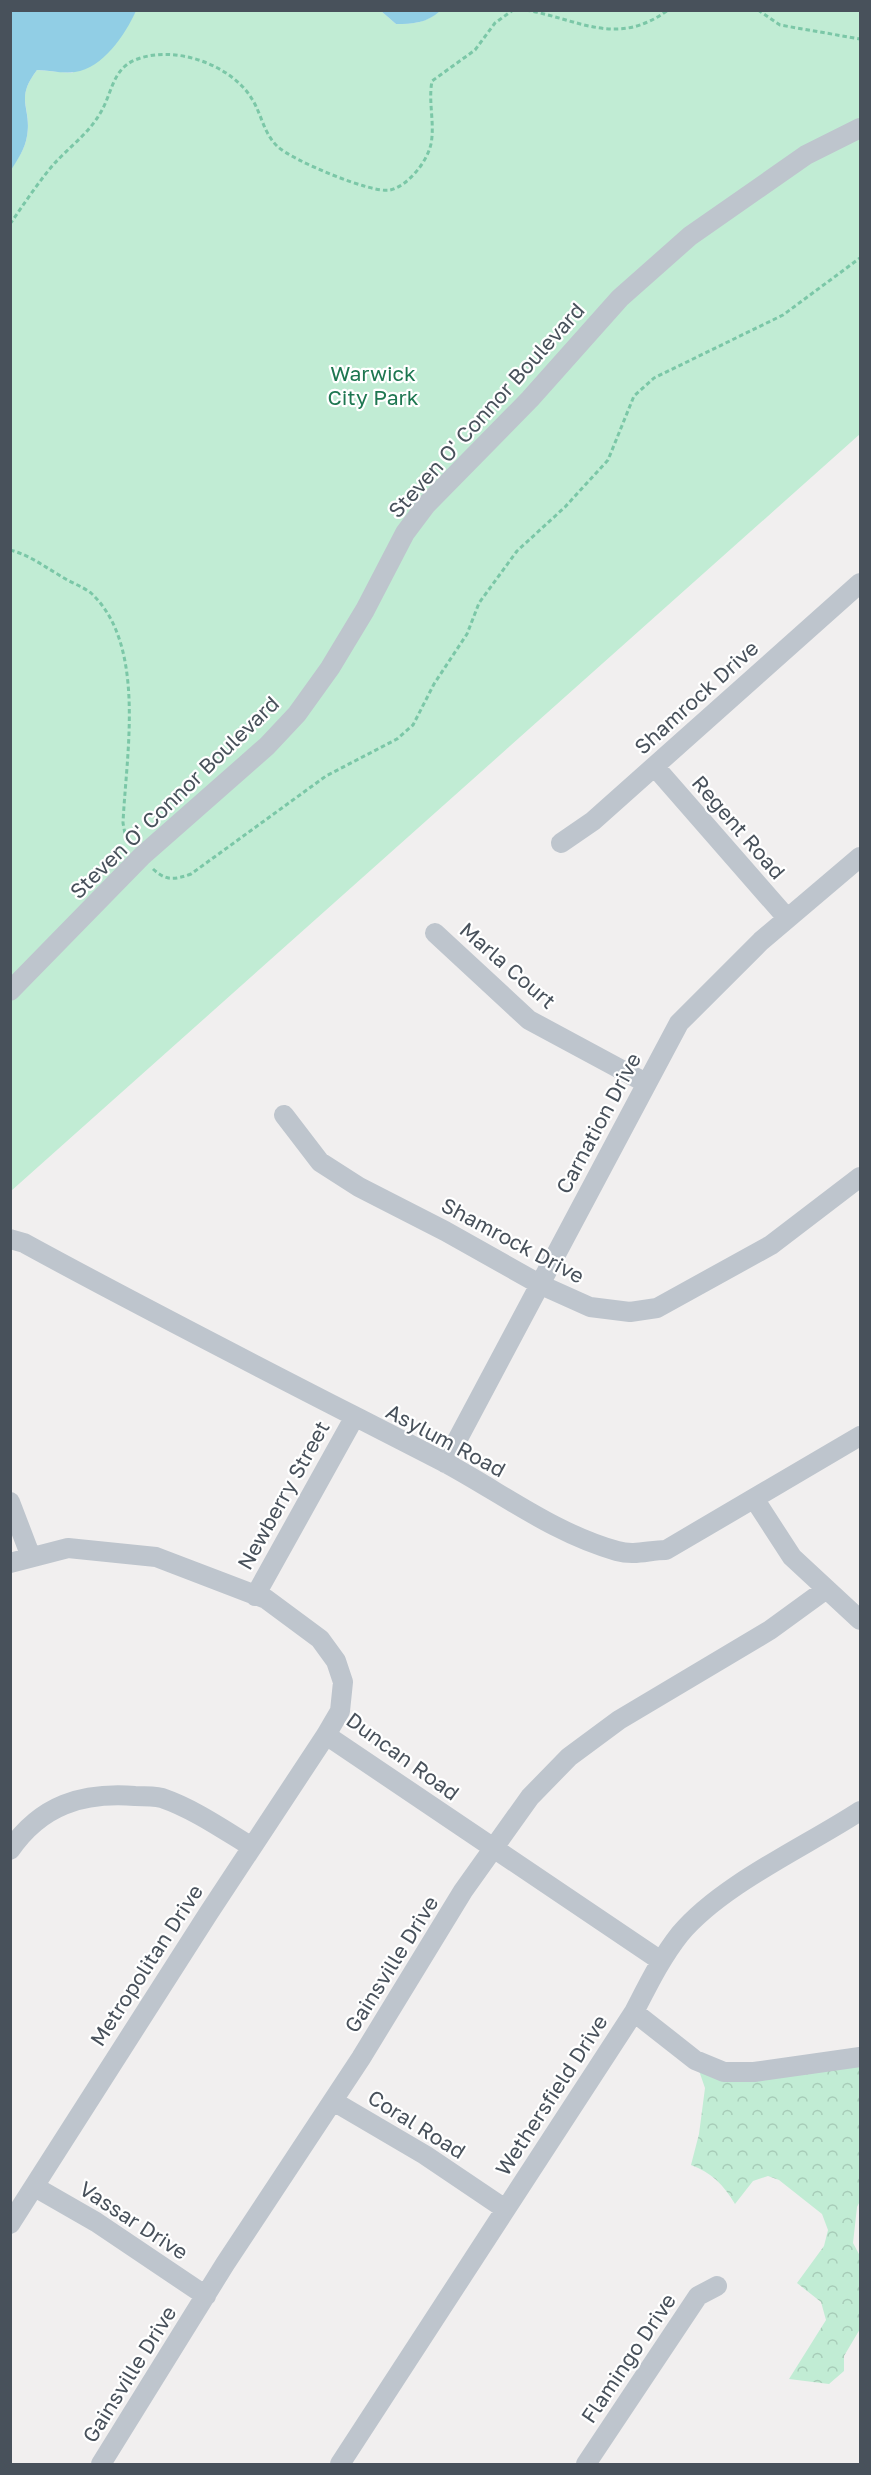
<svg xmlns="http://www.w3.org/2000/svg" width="871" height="2475" font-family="'Golos Text',sans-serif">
<defs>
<pattern id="forest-crowns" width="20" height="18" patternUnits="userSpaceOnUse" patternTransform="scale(1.5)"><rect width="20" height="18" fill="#c1ecd4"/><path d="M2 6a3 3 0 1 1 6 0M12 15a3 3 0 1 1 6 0" fill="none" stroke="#a7ccb8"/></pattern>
</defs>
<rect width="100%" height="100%" fill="#f1efef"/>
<path fill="url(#forest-crowns)" d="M860 2059V2201L857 2207 853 2243 860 2256V2329L844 2356V2371L829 2384 789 2379 826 2320 821 2302 797 2283 824 2246 828 2230 822 2214 779 2180 768 2176 753 2181 735 2204C724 2185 711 2172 691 2165L699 2134 705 2088 696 2062 737 2073Z"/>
<path fill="#c1ecd4" d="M440 10 860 11V434L11 1191 10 170C18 159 25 149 27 136 32 106 14 100 37 70L72 73 114 45 136 11H381L396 24C413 24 427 23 440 10Z"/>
<path fill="#91cee5" d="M11 10 136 11C125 35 103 68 75 72 63 74 49 70 37 70 14 100 32 107 27 136 25 149 18 159 11 170Z
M381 11H440C427 23 413 24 396 24Z"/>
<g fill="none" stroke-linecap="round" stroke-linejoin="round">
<path stroke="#7bc7a7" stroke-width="3" stroke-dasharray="4.5 3" stroke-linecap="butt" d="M526 10C578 19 617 48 668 10
M758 10 780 25 860 39
M10 224C24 204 37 184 53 165 67 149 88 134 99 115 112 96 111 70 135 60 173 44 231 64 252 99 262 115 263 132 277 146 291 160 372 194 390 190 408 186 427 162 431 144 435 123 428 102 432 81L475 50 495 23 513 10
M10 550C29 555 42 565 59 575 69 582 82 586 91 593 147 645 126 755 123 823L126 839 131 844
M153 869C166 881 174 880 191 874L326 776 397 739 413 725 434 684 467 634 479 603 517 551 565 507 608 460 634 396 654 378 783 315 860 258"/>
<path stroke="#bec5cd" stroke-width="20" d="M655 767 787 918
M561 843 593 821 860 583
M435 933 529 1020 646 1083
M10 991 142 856 267 746 297 714 330 668 365 610 405 533 426 505 530 399 620 298 690 236 806 155 860 128
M284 1115 320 1162 359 1187 445 1231 541 1285 590 1307 630 1312 657 1308 771 1245 860 1177
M10 1239 24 1243C163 1319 304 1390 444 1462 502 1493 553 1533 617 1551 635 1556 649 1550 666 1550L860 1436
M445 1463 679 1023 761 941 860 857
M755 1500 792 1557 860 1620
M10 1502 31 1557
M10 1563 68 1548 156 1557 266 1599 320 1639 336 1661 343 1682 340 1711 326 1735 208 1914 10 2224
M255 1596 354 1418
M326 1735 661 1961
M10 1850C41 1805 82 1792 135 1796 143 1796 154 1796 162 1798 194 1809 224 1830 252 1847
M634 2012 695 2060 724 2072H754L860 2057
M333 2101 425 2155 505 2209
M35 2187 96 2222 206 2296
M101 2464 225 2264 361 2058 463 1891 530 1797 569 1757 619 1720 770 1630 825 1590
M340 2464 634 2012C648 1985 661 1958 680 1934 722 1884 805 1847 860 1811
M586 2464 698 2296 717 2286"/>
</g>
<g text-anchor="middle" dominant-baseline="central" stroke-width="4.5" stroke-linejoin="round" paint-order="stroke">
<g font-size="21" fill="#1e7751" stroke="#fff">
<text x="373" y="373">Warwick<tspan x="373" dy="24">City Park</tspan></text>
</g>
<g font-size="21" fill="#48515b" stroke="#fff">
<text transform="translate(486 410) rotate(-48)">Steven O' Connor Boulevard</text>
<text transform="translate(696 697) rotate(-42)">Shamrock Drive</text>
<text transform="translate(174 797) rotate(-44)">Steven O' Connor Boulevard</text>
<text transform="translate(739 827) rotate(49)">Regent Road</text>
<text transform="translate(508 965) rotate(41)">Marla Court</text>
<text transform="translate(598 1123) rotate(-62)">Carnation Drive</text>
<text transform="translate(513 1240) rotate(28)">Shamrock Drive</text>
<text transform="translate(446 1440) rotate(28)">Asylum Road</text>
<text transform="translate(283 1495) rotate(-61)">Newberry Street</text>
<text transform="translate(403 1756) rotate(36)">Duncan Road</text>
<text transform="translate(391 1964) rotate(-58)">Gainsville Drive</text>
<text transform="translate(146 1965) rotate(-57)">Metropolitan Drive</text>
<text transform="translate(551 2095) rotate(-57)">Wethersfield Drive</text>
<text transform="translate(417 2124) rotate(32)">Coral Road</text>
<text transform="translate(134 2220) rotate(33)">Vassar Drive</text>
<text transform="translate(628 2358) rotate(-56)">Flamingo Drive</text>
<text transform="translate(129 2374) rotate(-58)">Gainsville Drive</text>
</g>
</g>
<rect width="871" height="2475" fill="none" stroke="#48515b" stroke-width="24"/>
</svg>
